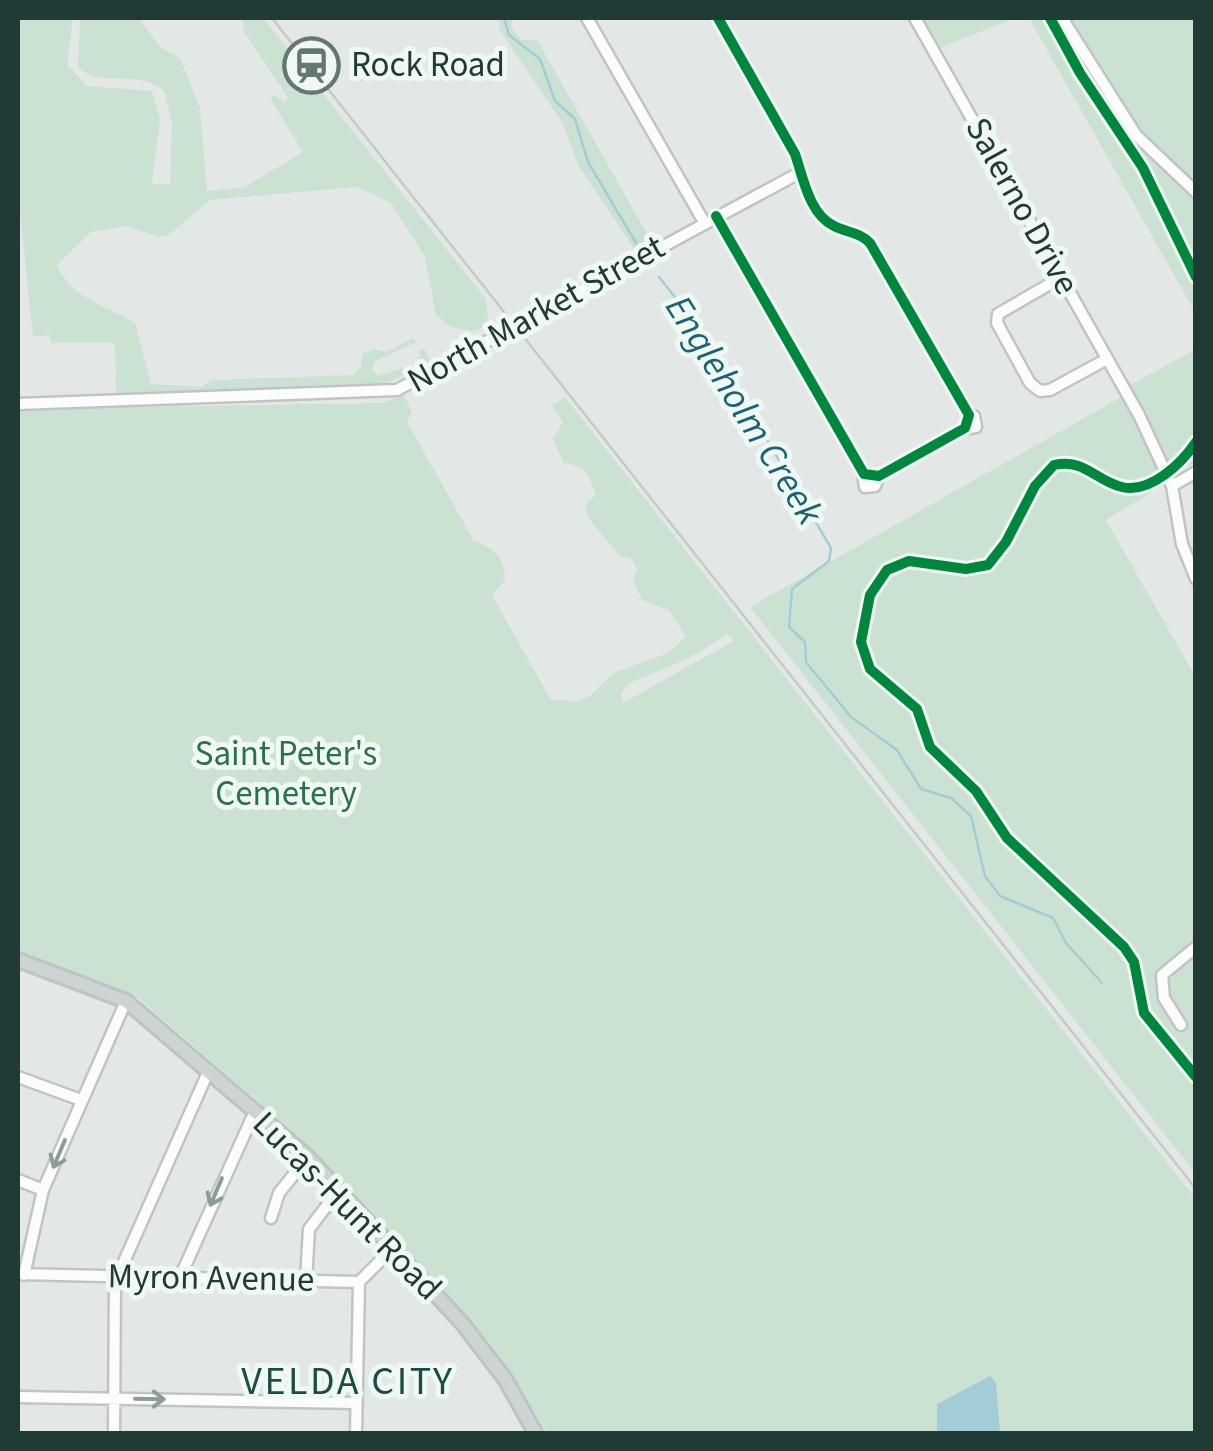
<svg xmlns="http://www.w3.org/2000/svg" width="1213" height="1451" font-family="'Source Sans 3',sans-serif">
<rect width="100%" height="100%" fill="#e3e8e6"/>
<path fill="#cbe2d3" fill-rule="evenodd" d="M18 18H73L67 65 87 86 152 91 160 120 152 184H170L172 122 164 91C139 68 101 90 78 67L80 18H139L160 47 180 58 200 108 207 191 243 188 303 152 271 100 273 95 286 102 288 98 244 32 242 18H263L486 299 489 325 474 331 450 327 436 315 425 257 391 203 357 187 210 200 170 234 159 237 125 226 91 232 57 265C70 298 107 306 135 323L151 384 201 387 212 380 353 375 361 367 362 354 374 349 386 352 413 338 417 342 375 361 372 370 378 376 420 363 419 349 425 350 432 363 375 388 116 396 115 343H51L49 335 33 337 18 193Z
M499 18H512L511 27 521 40H537L653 244 637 253 578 165 563 124 499 29Z
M918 18H1015L937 49Z
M1029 18H1195V313L1187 298Z
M1195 350V462L1172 476 1128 386Z
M404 395 412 412 407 422 474 541C495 548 505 558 505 581L492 595 551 700 576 701 590 696 615 672 668 653 686 637 669 610 642 600 633 580 637 569 631 558 621 557 588 518 585 505 596 495C589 476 586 466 564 463L553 439 563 422 552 405 565 397 1195 1198V1433H547L504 1363 292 1131 138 998 18 951V409L382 403ZM728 634 734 641 623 703 621 694 628 684 689 658Z
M1123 396 1165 484 1106 520 1195 676V1173L750 607Z"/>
<path fill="#a2cdd7" d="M990 1376 996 1383 1000 1433H937V1404Z"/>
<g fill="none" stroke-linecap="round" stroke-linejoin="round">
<path stroke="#a2cdd7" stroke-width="2.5" d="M504 18 509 35 540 59 555 101 575 119 588 162 636 243
M659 277 705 335 831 548 829 561 792 589 789 627 805 642 806 662 851 717 897 750 921 789 951 798 971 816 985 876 1000 896 1053 918 1066 943 1102 983"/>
<defs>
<path id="minor" d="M587 18 704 222
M915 18 1139 415 1172 486 1182 544 1196 579
M1062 18 1136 135 1196 192
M716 216 864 474 879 476 965 428 969 415 870 243C859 232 848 233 834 226 809 214 803 177 795 154L718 18
M1062 277 998 314 997 323 1030 383 1040 391 1050 390 1107 359
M18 404 397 390 799 173
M963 429 976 427 974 416 968 414
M863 473 865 487 875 486 879 476
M1172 486 1196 472
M1181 1025 1164 998 1162 975 1196 947
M18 1077 81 1100
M18 1180 43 1190
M271 1218 279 1193 308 1157
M18 1274 359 1282 392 1249
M24 1275 43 1190 126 1001
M181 1275 255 1111
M306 1281 309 1229 338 1191
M18 1397 356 1403
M114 1434 115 1282 209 1070
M356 1434 359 1282"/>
<path id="major" d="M18 960 126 1001 308 1157 462 1323 505 1379 536 1434"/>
</defs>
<use href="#minor" stroke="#c0c5c3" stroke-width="15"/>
<use href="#major" stroke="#bbc5c2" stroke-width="18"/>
<use href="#minor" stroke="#fbfcfb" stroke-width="10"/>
<use href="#major" stroke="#cdd4d3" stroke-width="12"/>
<path stroke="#c6cac9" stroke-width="2.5" d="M272 18 1196 1189"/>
<defs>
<path id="cycleway" d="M1050 18 1080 73 1143 168 1196 277
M716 216 864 474 879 476 965 428 969 415 870 243C859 232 848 233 834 226 809 214 803 177 795 154L718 18
M1196 442C1182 463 1150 494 1122 487 1096 481 1084 458 1054 465L1035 486 1006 542 988 565 966 569 909 561 887 570 870 595 861 642 870 669 917 709 930 747 976 791 1007 838 1124 947 1134 962 1144 1013 1196 1077"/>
</defs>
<use href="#cycleway" stroke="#f0f8f4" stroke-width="16"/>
<use href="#cycleway" stroke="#00873e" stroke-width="10"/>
</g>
<defs><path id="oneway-shaft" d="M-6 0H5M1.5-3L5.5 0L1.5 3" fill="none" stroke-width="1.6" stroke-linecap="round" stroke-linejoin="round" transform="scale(2.5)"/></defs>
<g stroke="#8e9c98">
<use href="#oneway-shaft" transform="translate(59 1154) rotate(113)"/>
<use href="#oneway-shaft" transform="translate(216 1192) rotate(113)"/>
<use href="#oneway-shaft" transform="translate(150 1399) rotate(1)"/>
</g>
<defs>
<symbol id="station-ring" viewBox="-11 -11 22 22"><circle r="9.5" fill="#f0f8f4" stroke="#647873" stroke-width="1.5"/><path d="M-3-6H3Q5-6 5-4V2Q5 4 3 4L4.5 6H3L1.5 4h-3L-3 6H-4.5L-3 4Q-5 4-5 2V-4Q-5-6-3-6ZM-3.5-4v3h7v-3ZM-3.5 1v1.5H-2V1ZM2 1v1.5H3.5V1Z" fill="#647873"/></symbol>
</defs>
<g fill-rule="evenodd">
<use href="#station-ring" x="280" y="34" width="63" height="63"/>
</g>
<g text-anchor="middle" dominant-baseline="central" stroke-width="10" stroke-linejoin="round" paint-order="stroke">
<g font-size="35" fill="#203b35" stroke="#f0f8f4" text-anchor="start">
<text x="351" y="65">Rock Road</text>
</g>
<g font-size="35" fill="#203b35" stroke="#f0f8f4">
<text transform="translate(1022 206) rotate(61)">Salerno Drive</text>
<text transform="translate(536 314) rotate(-29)">North Market Street</text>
<text transform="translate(347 1206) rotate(45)">Lucas-Hunt Road</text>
<text transform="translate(211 1278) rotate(1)">Myron Avenue</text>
</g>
<g font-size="35" fill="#2a724a" stroke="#f0f8f4">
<text x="286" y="754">Saint Peter's<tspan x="286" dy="40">Cemetery</tspan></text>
</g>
<g font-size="38" font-style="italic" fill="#1a6377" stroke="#f0f8f4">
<text transform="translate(744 410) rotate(58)">Engleholm Creek</text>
</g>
<g font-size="40" letter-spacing="2.5" fill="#1c4d44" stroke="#f0f8f4">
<text x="348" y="1381">VELDA CITY</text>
</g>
</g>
<rect width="1213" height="1451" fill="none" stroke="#203b35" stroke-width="40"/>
</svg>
